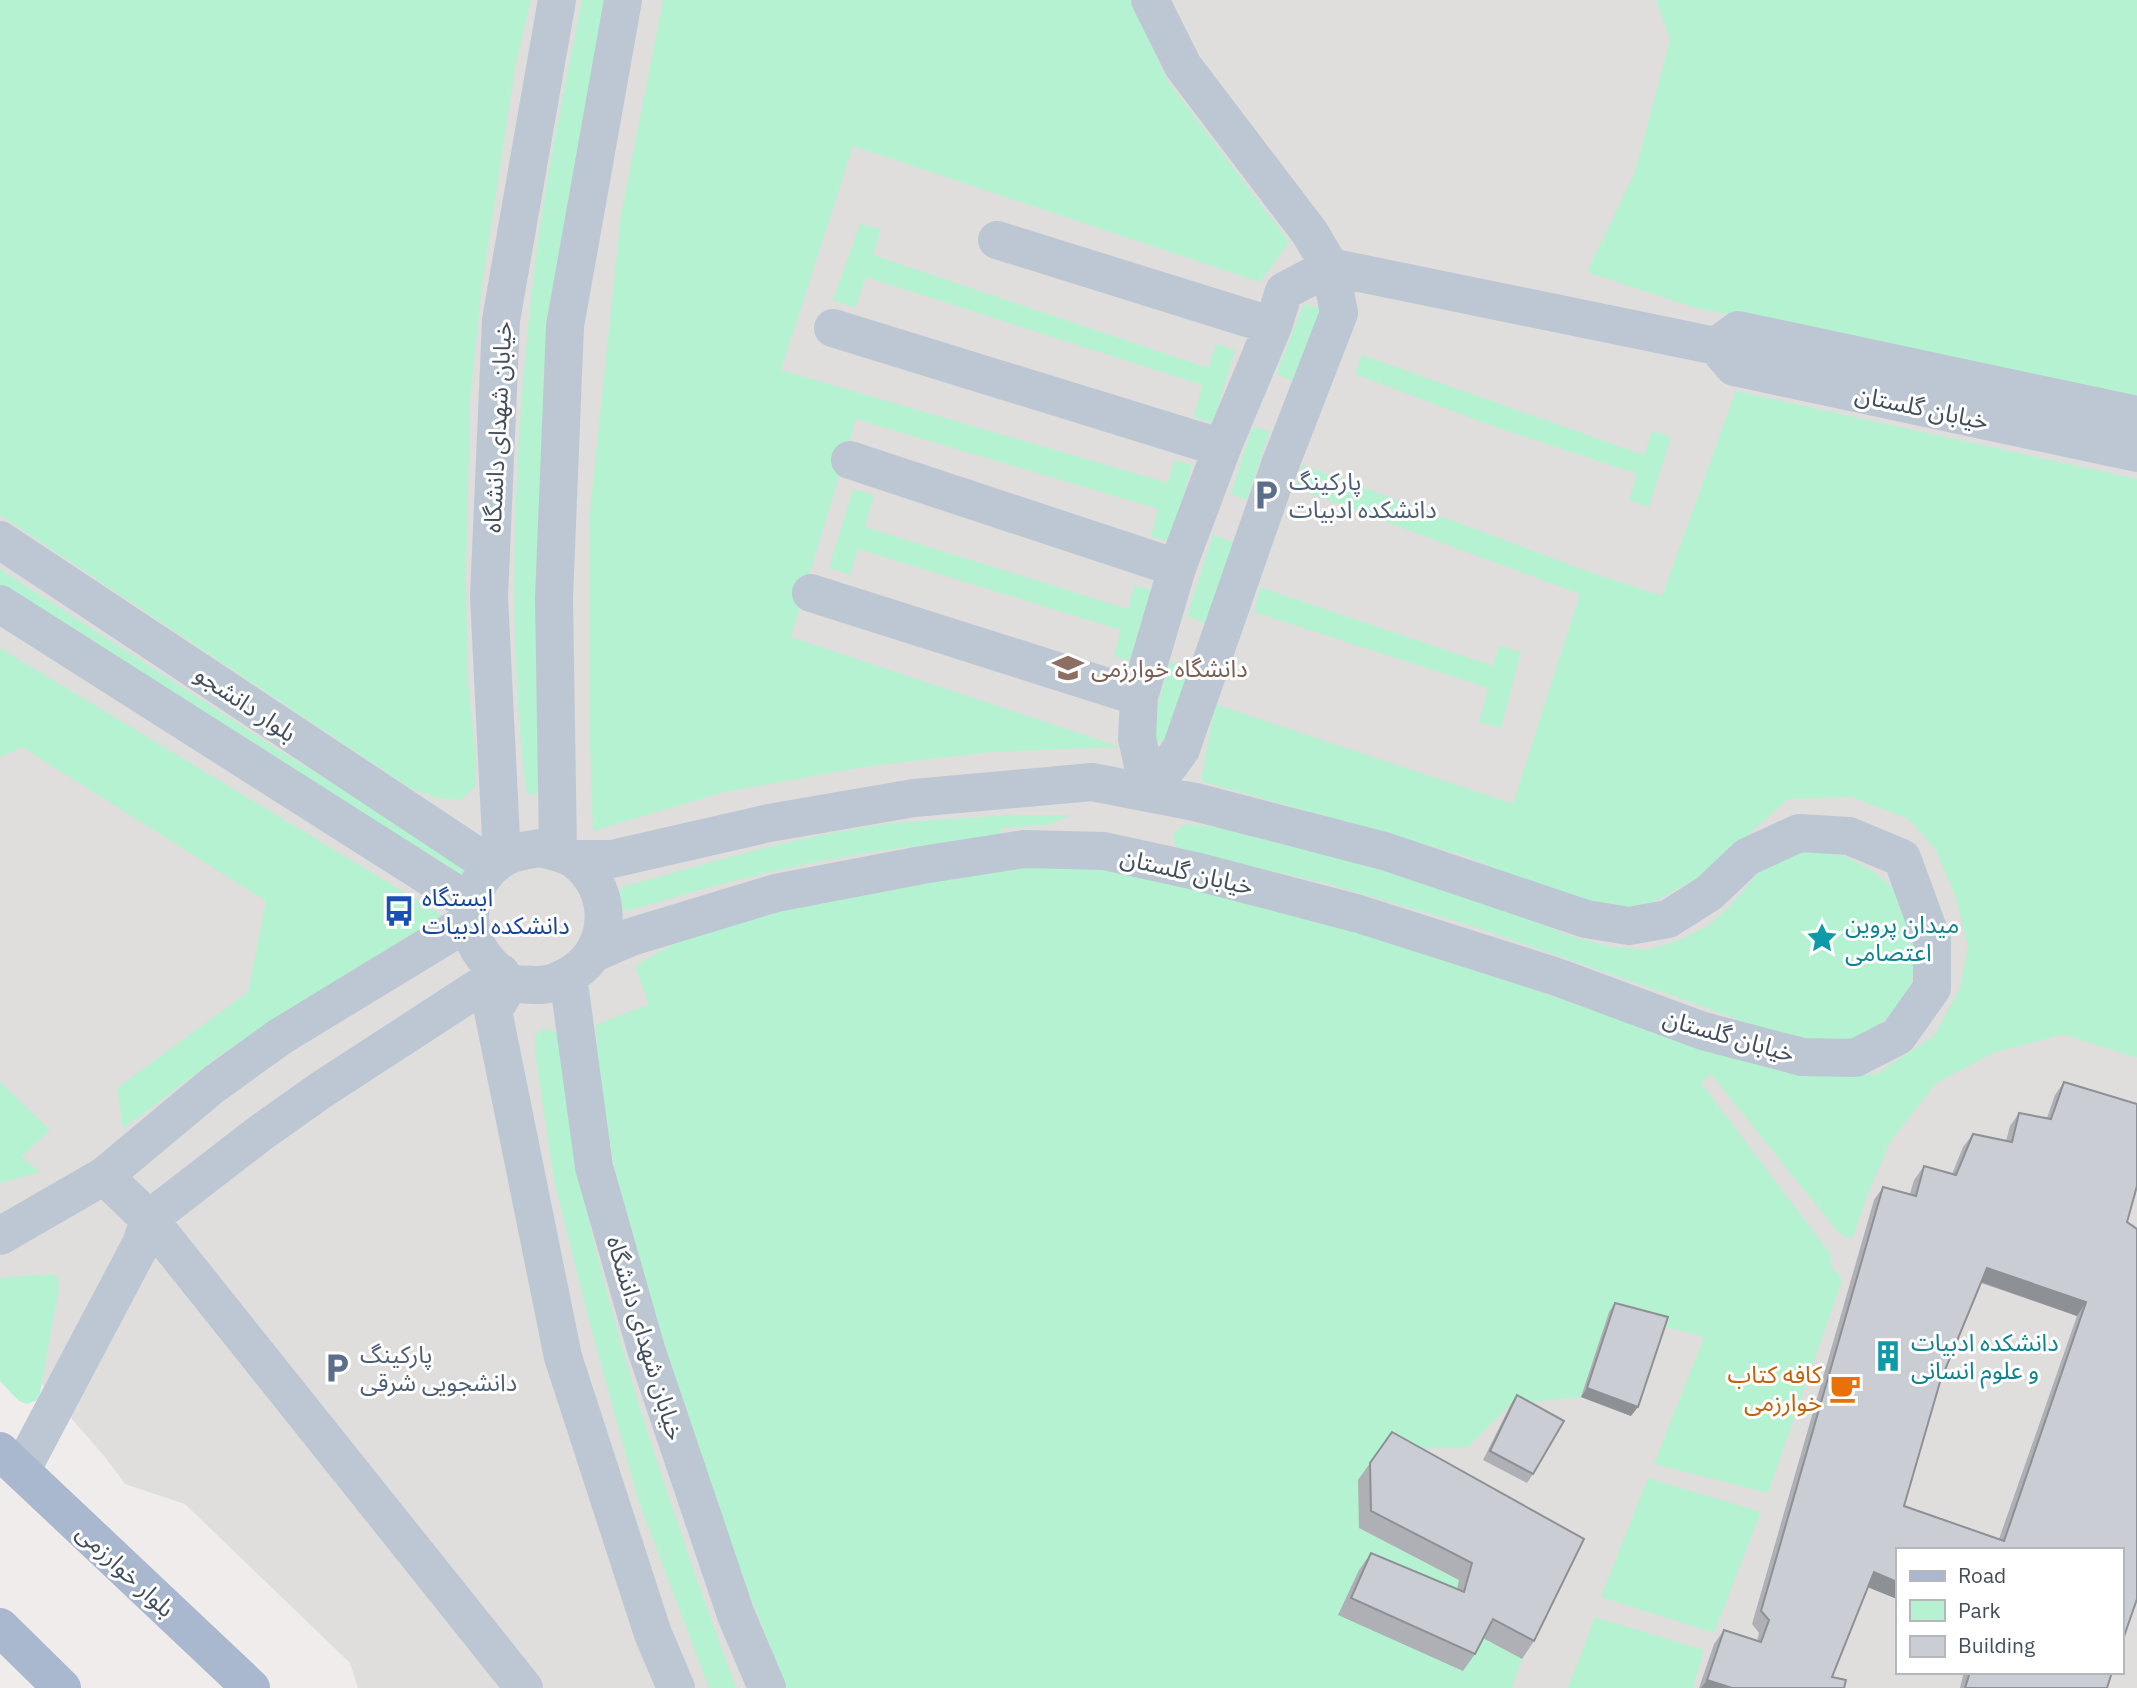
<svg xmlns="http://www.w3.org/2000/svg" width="2137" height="1688" font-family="'IBM Plex Sans','Noto Sans Arabic',sans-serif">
<rect width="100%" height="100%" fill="#efeceb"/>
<path fill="#e0dddd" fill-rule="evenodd" d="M0 0H2137V1688H358L350 1663 185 1504 125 1484 105 1457 0 1336ZM1897 1550H2121V1672H1897Z"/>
<path fill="#b5f2d1" d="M0 0H531L515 68 482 285 470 401 466 579 468 683 476 757V786L460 800 437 798 410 788 0 515Z
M582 0H605L542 786 535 796 526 791C505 615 515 431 536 256 547 170 565 85 582 0Z
M663 0H1131L1167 80 1289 242 1260 282 853 146 781 370 1168 483 1174 460 1192 465 1172 542 1151 537 1158 509 856 419 791 637 1120 747 992 752 870 766 724 792 593 831 589 708 590 511 621 215Z
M1656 0H2137V402L1696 308 1587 272 1635 172 1670 40Z
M860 224 881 229 873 255 1208 368 1216 344 1235 350 1213 423 1194 417 1202 385 866 277 855 308 833 300Z
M1304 304 1323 309 1296 382 1276 374Z
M1362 355 1644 455 1652 431 1671 437 1649 507 1629 500 1637 474 1495 427 1355 374Z
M1736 391 2137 479V1058L2063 1034 1993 1053 1936 1083 1890 1142 1869 1191 1852 1239 1839 1233 1711 1074 1701 1083 1832 1256 1830 1264 1842 1280 1768 1493 1654 1464 1704 1337 1609 1312 1581 1397 1511 1404 1468 1447 1380 1450 1359 1528 1459 1580 1481 1637 1522 1659 1512 1688H787L733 1554 668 1366 618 1187 600 1086 596 1025 649 1004 635 966 687 936 827 891 979 869 1077 867 1167 876 1458 963 1671 1037 1856 1075 1876 1074 1934 1036 1960 988 1968 947 1956 898 1936 850 1909 819 1851 797 1788 799 1706 873 1643 908 1574 901 1465 856 1201 781 1215 704 1513 804 1580 594 1295 488 1303 465 1587 571 1662 596Z
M1252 427 1270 431 1247 500 1231 494Z
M853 489 874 495 865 527 1128 609 1134 585 1152 590 1133 662 1114 656 1121 630 858 549 850 575 829 568Z
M1213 535 1236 543 1207 624 1187 616Z
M0 569 277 749 462 862 468 866 464 879 0 591Z
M1260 587 1493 666 1499 646 1521 652 1501 728 1479 722 1488 688 1254 612Z
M0 648 442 915 223 1053 123 1129 117 1088 248 992 266 901 22 747 0 757Z
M1170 662 1191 668 1169 744 1148 739Z
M1015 815H1072L1048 825 1001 828 1000 839C874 845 749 873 628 911L620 907 617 899 622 887C702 865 784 840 866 827 915 820 965 818 1015 815Z
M1185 824 1230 828 1420 877 1502 907 1567 935 1607 946 1647 950 1680 940 1709 925 1731 905 1767 863 1791 853 1813 850 1847 857 1874 872 1893 888 1912 936 1915 961 1911 988 1891 1015 1871 1032 1848 1045 1773 1033 1685 1000 1472 926 1328 884 1180 850 1174 843V832Z
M551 1029 560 1037C567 1086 571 1136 581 1184 618 1357 676 1523 736 1688H709L638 1499 590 1324 554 1180 535 1052V1036L541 1030Z
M0 1082 50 1130 21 1157 40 1172 0 1183Z
M51 1274 58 1278 59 1287 40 1393 37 1400 27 1404 19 1401 0 1381V1278Z
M1648 1478 1761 1512 1714 1633 1601 1597Z
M1595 1617 1704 1650 1693 1688H1568Z"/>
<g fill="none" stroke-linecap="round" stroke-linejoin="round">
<path stroke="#bdc7d3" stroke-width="38" d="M997 240 1273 326
M833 328 1222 448
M1716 346 1734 367 2137 453
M850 460 1177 568
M0 540 492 866
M811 593 1139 697
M0 604 472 904
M1149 793 1137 738 1139 697 1177 568 1222 448 1273 326 1284 291 1330 267 1716 346 1738 330 2137 415
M1149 793 1181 749 1280 465 1339 313 1330 267 1310 233 1183 66 1150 0
M540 848C553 851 565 853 575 860 614 889 613 947 573 973 560 981 549 986 533 985 527 984 518 985 512 983 505 981 487 961 482 954 459 923 471 876 505 857 516 851 528 850 540 848Z
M558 851 554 598 565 326 623 0
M502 859 489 597 501 320 557 0
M574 859H612L769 823 914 798 1092 782 1195 802 1384 851 1586 919 1629 926 1668 919 1709 893 1747 857 1799 833 1849 836 1902 858 1932 940V988L1898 1036 1855 1058 1802 1057 1703 1031 1557 977 1359 914 1195 871 1104 851 1024 849 922 865 776 893 631 937 594 953
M568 976 594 1167 646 1349 736 1615 767 1688
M510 983 493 1011 563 1357 653 1634 676 1688
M104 1176 149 1219 524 1688
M0 1236 104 1176 213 1085 281 1036 470 921
M21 1471 141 1244 149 1219 259 1134 321 1090 501 973"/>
<path stroke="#a9b8ce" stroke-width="38" d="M0 1451 251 1688
M0 1627 62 1688"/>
</g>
<path fill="#aeb0b6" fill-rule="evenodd" d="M2064 1082 2127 1222 2137 1599H1897L1868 1587 1832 1677 1844 1688H1699L1714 1644 1724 1630 1757 1641 1759 1633 1752 1624 1874 1200 1883 1187 1910 1194 1914 1180 1924 1166 1952 1174 1963 1147 1973 1134 2006 1141 2010 1126 2019 1113 2047 1118 2055 1095ZM1981 1283 2077 1316 1999 1539 1904 1506 1940 1382Z
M1615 1303 1631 1416 1581 1397 1609 1312Z
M1517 1395 1533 1474 1527 1483 1483 1460 1511 1404Z
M1392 1432 1534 1641 1522 1659 1483 1638 1475 1654 1463 1671 1338 1615 1359 1570 1371 1553 1457 1589 1459 1580 1359 1528 1358 1480Z
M1964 1672H2112L2107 1688H1960Z"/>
<path fill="#8d9094" d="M1987 1268 2086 1302 2077 1316 1978 1281Z
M1587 1388 1638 1407 1631 1416 1581 1397Z
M1874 1572 1897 1582V1599L1865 1586Z
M1707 1680 1732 1688H1701Z"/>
<path fill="#cacdd4" stroke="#8d9094" stroke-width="2" fill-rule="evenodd" d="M2064 1082 2137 1104V1186L2127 1222 2137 1229V1599L2121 1645V1550H1897V1582L1874 1572 1832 1677 1846 1680 1844 1688H1732L1707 1680 1724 1630 1761 1642 1769 1620 1761 1611 1883 1187 1916 1196 1924 1166 1956 1175 1973 1134 2012 1142 2019 1113 2051 1119ZM1987 1268 2086 1302 2004 1541 1904 1506 1940 1382Z
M1615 1303 1668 1317 1638 1407 1587 1388Z
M1517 1395 1564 1421 1533 1474 1490 1451Z
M1392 1432 1584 1539 1534 1641 1493 1619 1475 1654 1351 1598 1371 1553 1464 1592 1472 1563 1371 1511 1370 1463Z
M1970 1672H2112L2107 1688H1965Z"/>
<defs>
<symbol id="parking-bare" viewBox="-9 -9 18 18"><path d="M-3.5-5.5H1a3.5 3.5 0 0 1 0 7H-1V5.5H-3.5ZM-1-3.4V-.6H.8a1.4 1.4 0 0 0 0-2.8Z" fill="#5c6f8a" stroke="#fff" stroke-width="2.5" paint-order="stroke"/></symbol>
<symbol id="university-bare" viewBox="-9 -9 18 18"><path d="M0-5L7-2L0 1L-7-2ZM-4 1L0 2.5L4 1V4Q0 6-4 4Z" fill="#8d6e63" stroke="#fff" stroke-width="2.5" paint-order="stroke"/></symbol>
<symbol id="bus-bare" viewBox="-9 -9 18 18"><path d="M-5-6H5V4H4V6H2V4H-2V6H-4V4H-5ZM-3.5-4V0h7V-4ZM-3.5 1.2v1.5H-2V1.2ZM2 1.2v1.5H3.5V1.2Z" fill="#1a4fb4" stroke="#fff" stroke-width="2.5" paint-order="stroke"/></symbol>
<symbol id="sight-bare" viewBox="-9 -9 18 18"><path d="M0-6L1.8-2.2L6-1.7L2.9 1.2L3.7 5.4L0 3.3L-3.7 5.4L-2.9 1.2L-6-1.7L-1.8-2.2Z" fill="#0f9aa8" stroke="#fff" stroke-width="2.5" paint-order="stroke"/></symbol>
<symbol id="building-bare" viewBox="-9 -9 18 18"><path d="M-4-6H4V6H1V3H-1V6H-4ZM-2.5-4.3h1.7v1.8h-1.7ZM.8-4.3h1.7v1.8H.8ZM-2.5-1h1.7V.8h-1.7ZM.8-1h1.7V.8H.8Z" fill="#0f9aa8" stroke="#fff" stroke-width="2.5" paint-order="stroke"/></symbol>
<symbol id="cafe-bare" viewBox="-9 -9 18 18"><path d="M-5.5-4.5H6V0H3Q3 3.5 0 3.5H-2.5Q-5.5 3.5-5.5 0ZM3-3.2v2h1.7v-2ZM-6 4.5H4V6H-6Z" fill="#e8710a" stroke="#fff" stroke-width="2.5" paint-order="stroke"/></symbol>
</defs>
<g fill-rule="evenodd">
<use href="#parking-bare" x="1244" y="473" width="44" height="44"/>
<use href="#university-bare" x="1046" y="646" width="44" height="44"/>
<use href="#bus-bare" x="377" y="889" width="44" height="44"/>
<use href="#sight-bare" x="1800" y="916" width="44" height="44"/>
<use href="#building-bare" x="1866" y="1334" width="44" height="44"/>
<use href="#parking-bare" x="315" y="1346" width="44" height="44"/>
<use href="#cafe-bare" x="1823" y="1366" width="44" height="44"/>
</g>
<g text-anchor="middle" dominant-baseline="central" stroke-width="6" stroke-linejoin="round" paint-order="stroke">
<g font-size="24" fill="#434d5b" stroke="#fff">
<text transform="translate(1922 407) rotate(12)">خیابان گلستان</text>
<text transform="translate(497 427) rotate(-87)">خیابان شهدای دانشگاه</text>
<text transform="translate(246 703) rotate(34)">بلوار دانشجو</text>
<text transform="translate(1187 871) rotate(13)">خیابان گلستان</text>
<text transform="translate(1729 1035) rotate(16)">خیابان گلستان</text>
<text transform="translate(646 1338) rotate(73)">خیابان شهدای دانشگاه</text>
<text transform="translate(126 1570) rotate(43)">بلوار خوارزمی</text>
</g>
<g font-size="24" fill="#4e5e75" stroke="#fff" text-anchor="start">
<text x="1289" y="481">پارکینگ<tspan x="1289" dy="28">دانشکده ادبیات</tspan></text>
<text x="360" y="1354">پارکینگ<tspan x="360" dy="28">دانشجویی شرقی</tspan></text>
</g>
<g font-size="24" fill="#785e54" stroke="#fff" text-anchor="start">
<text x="1091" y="668">دانشگاه خوارزمی</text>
</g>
<g font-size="24" fill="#164399" stroke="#fff" text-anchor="start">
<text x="422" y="897">ایستگاه<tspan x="422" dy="28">دانشکده ادبیات</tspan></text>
</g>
<g font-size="24" fill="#0d838f" stroke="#fff" text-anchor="start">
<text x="1845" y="924">میدان پروین<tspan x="1845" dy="28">اعتصامی</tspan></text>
<text x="1911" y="1342">دانشکده ادبیات<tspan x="1911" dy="28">و علوم انسانی</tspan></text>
</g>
<g font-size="24" fill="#c56008" stroke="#fff" text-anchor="end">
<text x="1822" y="1374">کافه کتاب<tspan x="1822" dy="28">خوارزمی</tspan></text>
</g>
</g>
<rect x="1896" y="1548" width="228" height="126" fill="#ffffff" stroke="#b4b8bd" stroke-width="2"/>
<rect x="1910" y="1571" width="35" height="10" fill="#a9b8ce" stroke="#b4b8bd" stroke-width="2"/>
<text x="1958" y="1583" font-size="21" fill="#434d5b">Road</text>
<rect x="1910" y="1600" width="35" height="21" fill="#b5f2d1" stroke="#b4b8bd" stroke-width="2"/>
<text x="1958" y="1618" font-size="21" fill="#434d5b">Park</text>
<rect x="1910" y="1636" width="35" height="21" fill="#cacdd4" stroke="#b4b8bd" stroke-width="2"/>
<text x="1958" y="1653" font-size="21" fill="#434d5b">Building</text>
</svg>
